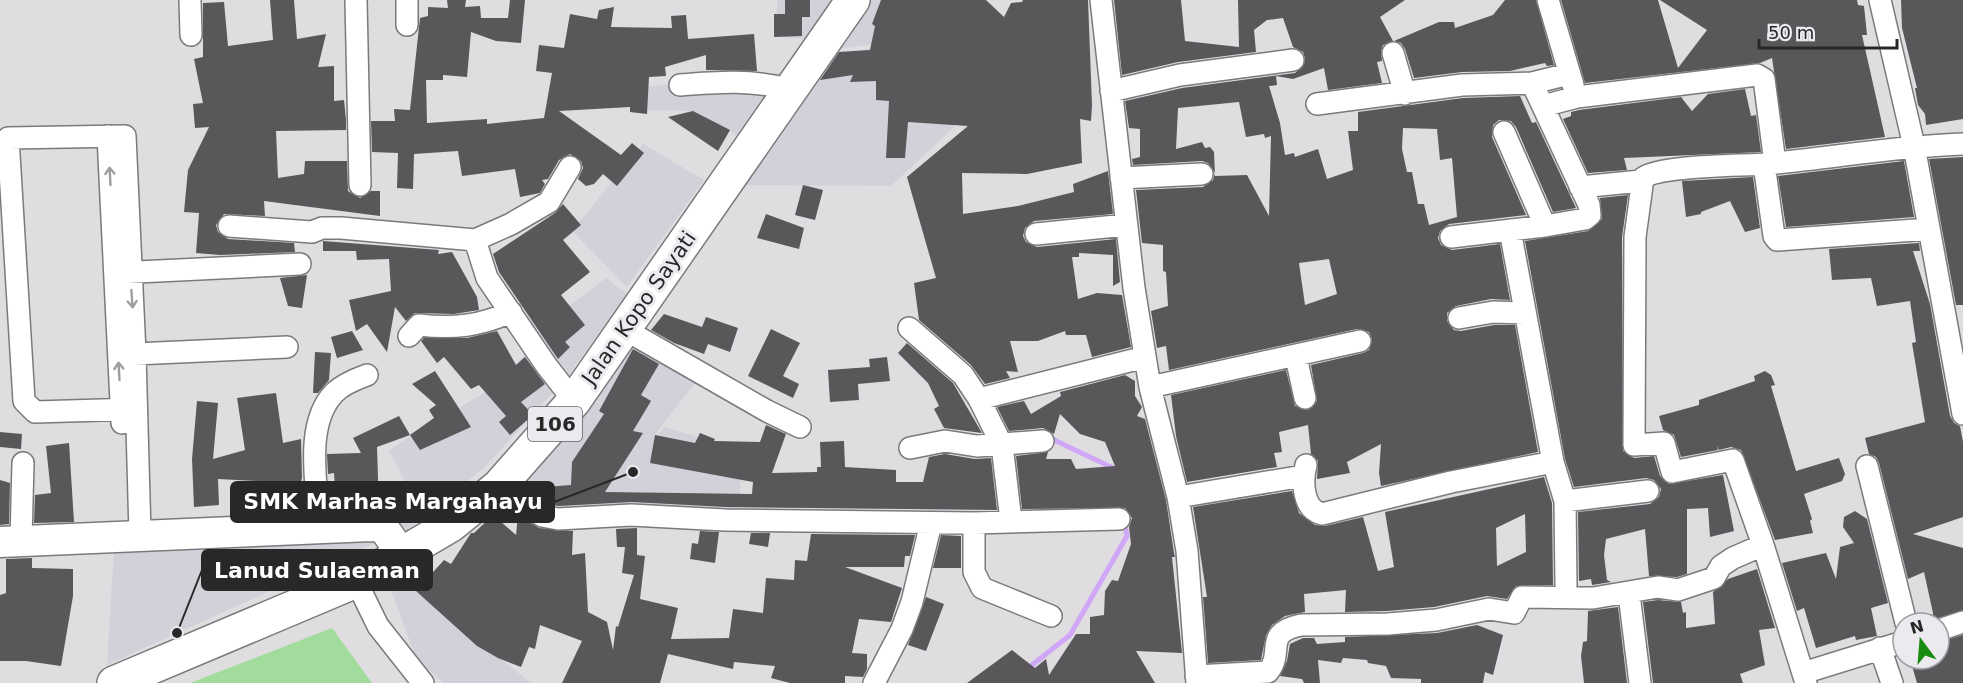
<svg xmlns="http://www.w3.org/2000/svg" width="1963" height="683" font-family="'DejaVu Sans',sans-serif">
<rect width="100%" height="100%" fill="#dfdde0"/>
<path fill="#d4d0d9" d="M777 0H837L811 39 777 37Z
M868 0H971L954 35 834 49Z
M954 39 955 126 891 186 744 185 833 53Z
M785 72 740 137 694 111 632 110 636 88Z
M643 144 704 180 627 287 572 231Z
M606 278 627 294 566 378 486 466 406 531 389 504 407 486 389 450 492 388 538 342 526 324 558 300 568 307Z
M629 336 701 375 654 436 657 437 664 427 742 450 739 518 531 507 507 493 588 397 611 410 589 395Z
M382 540 107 665 114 550Z
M397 576 531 683H443L416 658 388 582Z"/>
<path fill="#a2dc9c" d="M332 628 372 683H190Z"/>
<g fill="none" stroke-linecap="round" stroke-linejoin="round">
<path stroke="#cfa7f6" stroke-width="5" d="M1052 439 1115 469
M1027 669 1070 635 1127 536 1124 520"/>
</g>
<path fill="#59575a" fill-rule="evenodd" d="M270 0H294L297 39 326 34 318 67 334 66V101L344 100 346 120V130L276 131 278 178 304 174 305 161H347L348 191 360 198 371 191H380V216L264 201 265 216 224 214 216 225 218 232 228 239 294 243 295 252 220 255 196 253 199 213 184 212 188 170 209 127 195 128 193 104 203 103 194 59 203 57V3L224 2 228 46 273 40Z
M447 0H466L465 7 480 6 481 18H508L510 0H525L521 43 496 41 471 32 467 77 443 75V80H426L427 123 487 119V124L544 118 552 73 536 71 539 45 564 48 570 14 597 19 599 10 614 7 611 27 672 28 671 16 686 15 688 39 754 34 757 71 706 70V55L665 67 666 76 649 77 647 114 630 112V107L559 111 621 155 632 143 644 153 617 186 603 174 594 184 586 186 578 179 583 168 581 161 570 154 559 160 548 179 542 180 545 184 540 193 520 197 515 169 462 176 458 151 414 154 413 189 397 188 398 153 372 152 371 121H395L394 109 410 110 420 18 428 16V7L448 8Z
M785 0H810V17H802V36L774 37V14H785Z
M881 0H986L1004 17 1011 3 1022 2 1023 0H1088L1092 105 1091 121 1080 119 1082 163 1027 174 962 173 963 214 1018 206 1074 192 1073 184 1108 171 1113 214 1034 221 1025 228 1023 236 1026 242 1037 247 1116 239 1120 282 1113 286V255L1079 253V257H1072L1078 299 1097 293 1122 295 1131 347 1092 357 1086 335H1066L1065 331 1038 341H1010L1018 372 1006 371 1010 378 985 384 971 365 919 320 914 283 936 278 907 177 968 126 908 122 905 158H886L889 101 876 100V81L850 82 853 75 820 80 839 52 870 50 875 26 872 24Z
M1114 0H1181L1185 41 1239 47 1238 0H1405L1380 17 1393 41 1383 45 1381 51 1382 61 1377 62 1382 83 1328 90 1324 68 1293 79 1276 76 1277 85 1269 86 1280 123 1285 155 1294 153 1295 157 1318 149 1327 179 1353 170 1348 131H1358V112L1463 98 1520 96 1532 123 1536 122 1576 208 1553 212 1516 127 1511 121 1499 120 1493 125 1492 137 1526 215 1449 224 1440 231 1438 238 1441 245 1452 250 1500 244 1510 300 1491 299 1456 306 1447 313V321L1454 330 1461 331 1494 325H1515L1538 452 1381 486 1379 473 1381 444 1347 462 1350 473 1317 479 1318 461 1311 454 1308 425 1279 432 1282 452 1274 453 1277 467 1187 482 1176 436 1171 395 1286 370 1295 406 1308 410 1317 401 1311 365 1363 353 1369 350 1372 339 1369 332 1357 329 1169 370 1166 346 1157 348 1151 311 1168 306 1166 272 1163 271V245L1142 243 1136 190 1203 187 1213 180 1215 173 1208 163 1202 161 1133 165 1132 159 1140 157V129L1129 128 1125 101 1182 88 1295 73 1304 65 1305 58 1303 52 1293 47 1283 18 1267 20 1254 30 1256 52 1178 62 1122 75ZM1239 102 1246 137 1264 134 1265 138 1271 136 1269 216 1247 175 1215 176 1214 152 1210 147 1205 148 1202 142 1176 149 1178 108ZM1403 128 1437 129 1440 160 1452 158 1457 217 1429 225 1424 204H1418L1412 172H1407L1402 149ZM1329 259 1337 294 1305 305 1299 263Z
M1505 0H1536L1554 65 1547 66 1545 63 1510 71 1462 72 1414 78 1405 49 1401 43 1394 41 1439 22H1454L1455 28 1493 15Z
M1561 0H1658L1678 68 1707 30 1660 0H1857L1858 5 1864 6 1867 35H1862L1885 137 1786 149 1772 58 1760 63 1585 83Z
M1901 0H1963V119L1926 125 1925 114 1918 105 1915 88H1917L1902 28Z
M1745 89 1751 116 1756 115 1761 152 1624 158 1627 170 1588 173 1563 119 1571 116V112L1579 110 1681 97 1692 111 1708 94Z
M693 111 730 130 718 151 668 117Z
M1963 157V305H1956L1929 159Z
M1904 161 1914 217 1786 227 1778 176Z
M1753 177 1760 228 1745 232 1730 201 1701 212V214L1686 217 1682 181Z
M803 185 823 190 815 220 795 215Z
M1628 195 1622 237 1623 451 1634 458 1654 456 1660 476 1669 484 1723 475 1734 531 1710 537 1708 508 1687 509V574L1677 577 1649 576 1645 529 1606 539 1604 555 1607 580 1611 582 1592 585 1591 579 1579 581 1578 512 1650 504 1659 497 1661 489 1654 480 1646 478 1574 487 1565 459 1525 241 1588 231 1602 219 1600 198Z
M563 204 581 225 563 240 590 272 561 295 585 325 565 342 570 347 558 359 499 272 493 254 555 213Z
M766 214 804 228 799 249 757 238Z
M323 241 439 250 438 254 452 252 477 297 479 310 454 314 415 313 406 321 395 307 387 352 367 324 356 331 349 300 391 291 389 259 357 260 356 251H323Z
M1919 243 1920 251H1913L1930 304 1950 416 1954 423 1960 426 1963 442V517L1913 534 1963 548V610L1932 620 1933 613 1924 572 1908 579 1879 463 1876 457 1869 454 1865 438 1925 422 1912 343 1916 342 1910 301 1877 306 1871 278 1832 280 1829 249Z
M307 275 302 308 288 306 280 278Z
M664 314 702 327 706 317 738 328 730 352 708 344 704 354 674 343 651 330Z
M771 329 800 343 783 376 799 384 793 398 748 376Z
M352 331 363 350 337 358 331 337Z
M497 331 516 365 525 357 545 384 521 402 533 415 510 435 499 422 506 416 479 385 471 389 444 357 437 363 421 341 424 338H467Z
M907 343 953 383 982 433 944 428 934 409 939 406 928 383 898 353Z
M633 349 659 364 641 395 651 401 633 431 643 433 605 492 752 494 753 482 650 463 655 435 695 443 700 433 715 439 714 441 760 442 766 425 786 434 772 473 817 472V467H821L820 442 844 441 845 467 896 470V482H923L929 457 945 454 975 459 991 458 997 510 725 507 632 502 559 506 547 504 545 487 571 485 572 462 604 414 599 411Z
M315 352 331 353 329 380 318 393H313Z
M887 357 890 381 858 384 859 400 830 402 828 370 870 367 869 359Z
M435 371 471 427 420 450 410 435 434 418 429 410 436 405 412 384Z
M1765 371 1771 375 1775 385 1771 386 1796 471 1839 458 1845 474 1842 481 1804 494 1812 519 1810 521 1813 533 1775 540 1741 450 1731 447 1719 450 1717 446 1718 450 1681 457 1674 435 1663 430 1659 416 1699 405V400L1755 381 1754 376Z
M1125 375 1135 381V396L1142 407 1137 416 1145 419 1166 500 1174 553 1175 557H1172L1182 653 1136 651 1155 683H967L1012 650 1035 668 1046 659 1049 675 1076 634H1090V617L1104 615 1105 591 1112 580 1118 581 1131 544 1129 527 1132 518 1125 508 1022 509 1016 456 1048 452 1046 459H1071L1076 469 1115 466 1105 442 1080 434 1060 414 1054 434 1043 428 1009 431 997 407 1024 401 1031 414 1061 396 1060 392Z
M276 393 283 443 301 439 302 478 298 492 259 498 258 481 218 479 219 505 194 507 192 459 197 401 218 403 213 459 245 450 237 398Z
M399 416 410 435 377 447 379 509H359V487L335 488 334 473 328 474 327 454 361 453 353 438Z
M0 432 22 434 21 449 0 447Z
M69 443 74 522 34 523 35 495 51 493 46 446Z
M1544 477 1552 503 1553 585 1516 586 1507 599 1487 596 1434 607 1387 611 1345 612 1346 590 1304 594 1305 612 1285 616 1272 625 1266 635 1261 660 1208 663 1203 597H1207L1193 507 1292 491 1299 513 1315 525 1325 526 1363 517 1378 571 1394 567 1385 512ZM1525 514 1526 552 1497 566 1496 528Z
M0 480 10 483 9 524 0 525Z
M1855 511 1867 519 1888 603 1871 608 1877 636 1856 640 1855 636 1816 648 1804 608 1797 611 1782 563 1826 553 1836 579 1840 547 1854 543 1843 527 1844 517Z
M493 515 516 535 518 515 539 528 573 531 572 555 585 553 588 612 607 622 613 650 616 626 618 627 634 575 622 573 625 547H617L616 529 637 528V555L645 556 640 599 678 608 671 639 729 638 733 609 763 613 766 578 794 580 795 560 807 561 811 534 915 535 910 556H905L904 567H845L902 588 891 622 859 619 852 653 867 654V669L863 677 845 676V683H790L771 678 775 666 734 662 733 669 668 654 660 683H562L582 641 540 625 535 649 529 647 521 667 498 658 477 646 416 591 444 560 451 564 471 533H474Z
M700 531 719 532 715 563 690 559 692 543 698 544Z
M751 533H770L768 547 749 544Z
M941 535 961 536V568H933Z
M32 558V568L73 569V596L61 666 26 661H0V595L6 593V559Z
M1757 569 1775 628 1759 630 1765 665 1740 674 1743 683H1653L1643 602 1658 600 1681 602 1683 613 1686 612V628L1715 624 1713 592 1728 579Z
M926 597 944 604 926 651 908 645Z
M1618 607 1627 683H1584L1581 656 1583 642 1587 641 1588 611Z
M1477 625 1503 635 1493 675 1485 672 1483 683H1421V679L1391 678 1386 666 1368 663 1367 660 1343 658 1341 663 1318 660 1320 683H1304L1302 679 1280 676 1287 661 1290 644 1303 638H1314L1317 644 1345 642V637L1437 633Z
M1963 635V683H1917L1910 659H1939V642Z"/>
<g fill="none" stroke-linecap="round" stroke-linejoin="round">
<defs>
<path id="street" d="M190 0 191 35
M356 0 360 185
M407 0V25
M1101 0 1134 288 1150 387 1178 497 1187 551 1197 683
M1548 0 1573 85
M1880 0 1914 146 1963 414
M1393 53 1405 94
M680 85C717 82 754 79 791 90
M1111 91 1180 75 1293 60
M1317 104 1462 85 1532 83 1569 74
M1543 106 1577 97 1757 75 1764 79 1775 163
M1504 132 1545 226
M108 136 122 423
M1764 164 1774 236 1777 240 1929 229
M1121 178 1202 174
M1580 187 1641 181
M229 226 312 232 322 228H341L475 240 511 224 549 202 570 167
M1510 230 1553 462 1565 501 1566 586
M1036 234 1126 225
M1451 237 1545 226 1585 219 1590 215 1589 205 1532 83
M475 240 487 278 546 365 574 401
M117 273 300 264
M1459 318 1493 312 1525 313
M909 328 963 375 979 399 1002 445 1011 521
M624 329 767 411 800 427
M409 336 419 325C454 329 479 326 511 312
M135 354 287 347
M1296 357 1305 398
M1150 387 1360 341
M979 399 1145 357
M135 409 35 412 24 401 8 138 125 136 135 354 140 534
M910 448 945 441 977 446 1043 441
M1306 465C1302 481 1302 509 1322 514L1451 482 1553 462
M1867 466 1906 623
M499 486 542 516 558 519 631 515 725 520 974 523
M1178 497 1303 476
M1565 501 1648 491
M319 529C318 488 303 426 334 393 343 384 356 379 367 375
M21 540 23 463
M1763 545 1806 683
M356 581 378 626 423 683
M1629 594 1640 683
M1051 616 982 588 974 572V523L1119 519
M1939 630 1963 622
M1880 648 1892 683
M1803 673 1903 642
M1196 676 1268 672C1285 652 1262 633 1301 625L1388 624 1436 620 1489 609 1514 613 1522 597 1593 598 1658 587 1678 590 1714 578 1721 566 1733 558 1763 545 1733 460 1672 472 1664 443 1634 445 1635 237 1643 178C1661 165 1740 166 1766 164 1832 158 1897 146 1963 144
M874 683 902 629 912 602 931 523"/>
<path id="secondary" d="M0 542 371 526 383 527 403 556"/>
<path id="primary" d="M114 683 356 581 451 525 499 486 574 401 853 0"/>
</defs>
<use href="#street" stroke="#7b797c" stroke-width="24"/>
<use href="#secondary" stroke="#7b797c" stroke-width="33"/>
<use href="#primary" stroke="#7b797c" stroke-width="36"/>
<use href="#street" stroke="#fff" stroke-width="21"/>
<use href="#secondary" stroke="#fff" stroke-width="30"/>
<use href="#primary" stroke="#fff" stroke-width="33"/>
</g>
<defs><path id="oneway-shaft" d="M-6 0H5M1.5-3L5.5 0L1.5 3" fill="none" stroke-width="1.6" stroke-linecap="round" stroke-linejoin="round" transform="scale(1.5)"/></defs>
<g stroke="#9f9e9f">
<use href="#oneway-shaft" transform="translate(110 176) rotate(-93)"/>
<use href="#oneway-shaft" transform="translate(132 299) rotate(86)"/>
<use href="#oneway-shaft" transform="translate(119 371) rotate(-93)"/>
</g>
<g text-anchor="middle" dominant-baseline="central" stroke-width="6" stroke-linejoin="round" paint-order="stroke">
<rect fill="#eceaee" stroke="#646264" stroke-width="1.5" x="528" y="407" width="54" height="34" rx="4.5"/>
<g font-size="20" font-weight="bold" fill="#292829">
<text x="555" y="424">106</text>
</g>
<g font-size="21" fill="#292829" stroke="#eceaee">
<text transform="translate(639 308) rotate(-55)">Jalan Kopo Sayati</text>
</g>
</g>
<path fill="none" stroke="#292829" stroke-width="2" d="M633 472L554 502M177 633L202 570"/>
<g fill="#292829" stroke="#eceaee" stroke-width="2">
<circle cx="633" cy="472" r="6"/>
<circle cx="177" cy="633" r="6"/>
</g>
<g fill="#292829" stroke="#292829" stroke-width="2">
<rect x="231" y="482" width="323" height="40" rx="6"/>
<rect x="202" y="550" width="230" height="40" rx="6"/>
</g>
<g font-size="22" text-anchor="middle" font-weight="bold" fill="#fff">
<text x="393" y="509">SMK Marhas Margahayu</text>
<text x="317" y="578">Lanud Sulaeman</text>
</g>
<g transform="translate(1921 641) rotate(344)"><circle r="28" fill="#eceaee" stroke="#9e9c9f" stroke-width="1.5"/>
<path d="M0-4.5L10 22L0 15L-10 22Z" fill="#188b11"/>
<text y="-9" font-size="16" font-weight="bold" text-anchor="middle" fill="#292829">N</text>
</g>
<path d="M1759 39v9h138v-9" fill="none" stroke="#292829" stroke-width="3"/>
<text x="1768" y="39" font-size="18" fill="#292829" stroke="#eceaee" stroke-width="4.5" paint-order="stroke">50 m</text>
</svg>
